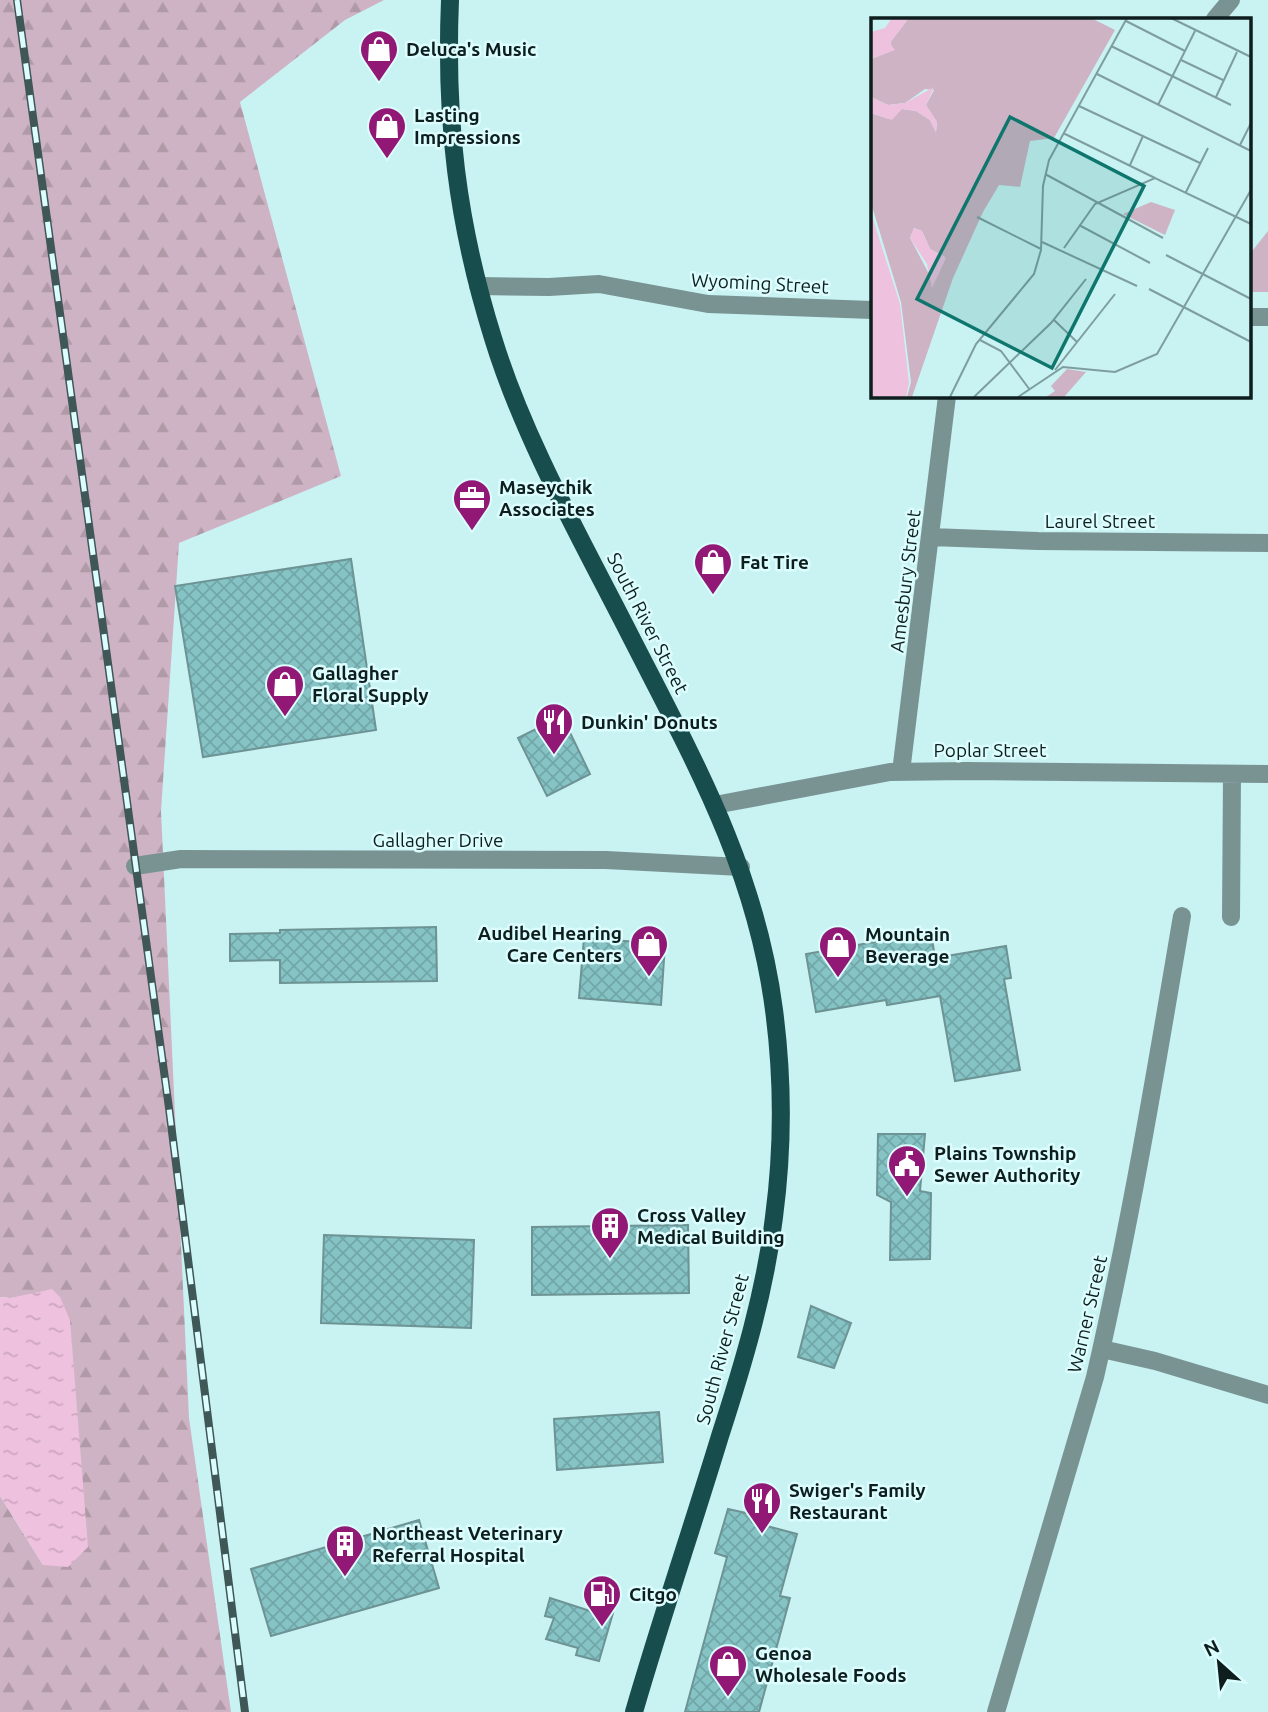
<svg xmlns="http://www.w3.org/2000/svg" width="1268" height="1712" font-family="Ubuntu,sans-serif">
<defs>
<pattern id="forest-firs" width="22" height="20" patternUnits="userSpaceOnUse" patternTransform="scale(1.75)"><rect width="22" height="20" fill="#ceb3c4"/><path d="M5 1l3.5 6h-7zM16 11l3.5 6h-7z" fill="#b09aa8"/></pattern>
<pattern id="water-ripples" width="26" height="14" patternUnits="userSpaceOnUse" patternTransform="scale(1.75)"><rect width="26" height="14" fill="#eec1de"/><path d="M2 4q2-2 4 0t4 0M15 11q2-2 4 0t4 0" fill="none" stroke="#cba5be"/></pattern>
<pattern id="building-cross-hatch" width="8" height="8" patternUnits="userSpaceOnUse" patternTransform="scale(1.75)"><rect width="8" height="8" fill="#85c3c5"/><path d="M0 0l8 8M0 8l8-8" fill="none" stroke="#72a7a9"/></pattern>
</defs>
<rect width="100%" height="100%" fill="#c9f2f3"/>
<path fill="#ceb3c4" d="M1268 231V292H1249V255Z"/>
<path fill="url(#forest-firs)" d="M0 0H384L345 20 240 102 341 476 179 543 161 811 189 1418 231 1712H0V1496L43 1565 53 1290 11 1298 0 1297Z"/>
<path fill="url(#water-ripples)" d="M52 1289 60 1297 70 1320 88 1547 68 1567 43 1565 0 1496V1297L11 1298Z"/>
<path fill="url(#building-cross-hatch)" stroke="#6d9394" stroke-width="2" d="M351 559 376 730 203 757 175 586Z
M562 716 590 774 547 796 518 738Z
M436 927 437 981 280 983V960L230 961V934L280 933V930Z
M931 932 935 958 1006 946 1011 978 1004 979 1020 1070 955 1081 940 996 887 1005 886 1000 816 1012 806 954Z
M584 938 665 944 661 1005 579 998Z
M878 1134H925L920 1191 931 1193 930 1259 890 1260 891 1202 877 1195Z
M688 1225 689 1293 532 1295V1227Z
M324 1235 474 1240 471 1328 321 1323Z
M811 1306 851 1323 834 1368 798 1357Z
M659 1412 663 1462 557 1470 554 1419Z
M728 1509 755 1515 752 1522 797 1534 780 1596 790 1598 759 1712H685L727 1557 715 1553Z
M419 1520 439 1588 271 1636 251 1569Z
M550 1598 590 1611 592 1607 613 1613 599 1661 576 1655 578 1648 546 1639 554 1618 545 1616Z"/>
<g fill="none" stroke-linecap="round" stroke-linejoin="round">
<path stroke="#799393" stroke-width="18" d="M1215 19 1231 0
M478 286 549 287 599 284 708 304 872 310
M1249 317H1268
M931 537 1038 541 1268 543
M901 772 947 396
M715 805 890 772 967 771 1268 774
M135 866 181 859 606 860 741 867
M1231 917 1232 774
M1102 1349 1155 1361 1268 1395
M996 1712 1095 1377C1130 1225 1156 1070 1182 916"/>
<path stroke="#184d4e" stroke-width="18" d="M450 0C445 120 457 223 493 338 524 440 585 546 633 641 696 764 756 871 774 1010 783 1078 783 1149 774 1217 765 1292 743 1365 720 1436 692 1528 661 1619 634 1712"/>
<defs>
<path id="rail" d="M17 0 169 1108 245 1712"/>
</defs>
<use href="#rail" stroke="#405757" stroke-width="8"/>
<use href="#rail" stroke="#dcfdfe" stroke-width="5" stroke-dasharray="16" stroke-linecap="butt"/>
</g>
<defs>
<symbol id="shop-pin" viewBox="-11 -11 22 30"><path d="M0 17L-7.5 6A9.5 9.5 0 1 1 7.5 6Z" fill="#921875" stroke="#dcfdfe"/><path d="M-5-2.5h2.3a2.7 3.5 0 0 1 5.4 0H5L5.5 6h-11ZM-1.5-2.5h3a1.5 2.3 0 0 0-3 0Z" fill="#fff"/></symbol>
<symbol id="office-pin" viewBox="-11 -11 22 30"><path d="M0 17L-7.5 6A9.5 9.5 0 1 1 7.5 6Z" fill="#921875" stroke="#dcfdfe"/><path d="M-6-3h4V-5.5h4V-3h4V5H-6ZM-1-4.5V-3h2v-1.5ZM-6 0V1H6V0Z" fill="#fff"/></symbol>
<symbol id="restaurant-pin" viewBox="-11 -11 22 30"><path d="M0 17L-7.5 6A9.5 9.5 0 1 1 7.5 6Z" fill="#921875" stroke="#dcfdfe"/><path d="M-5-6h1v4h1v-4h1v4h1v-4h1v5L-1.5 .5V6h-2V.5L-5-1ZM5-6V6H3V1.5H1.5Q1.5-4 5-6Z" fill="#fff"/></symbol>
<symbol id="civic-pin" viewBox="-11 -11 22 30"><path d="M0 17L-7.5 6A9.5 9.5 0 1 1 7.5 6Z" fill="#921875" stroke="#dcfdfe"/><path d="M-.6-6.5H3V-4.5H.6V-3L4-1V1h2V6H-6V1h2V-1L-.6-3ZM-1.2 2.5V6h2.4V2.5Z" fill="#fff"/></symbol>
<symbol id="building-pin" viewBox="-11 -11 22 30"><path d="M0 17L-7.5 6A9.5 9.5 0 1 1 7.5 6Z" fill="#921875" stroke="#dcfdfe"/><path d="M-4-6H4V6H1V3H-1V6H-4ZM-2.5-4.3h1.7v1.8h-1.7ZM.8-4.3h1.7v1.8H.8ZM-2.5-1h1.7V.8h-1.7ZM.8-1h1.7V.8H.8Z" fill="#fff"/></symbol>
<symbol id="fuel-pin" viewBox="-11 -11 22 30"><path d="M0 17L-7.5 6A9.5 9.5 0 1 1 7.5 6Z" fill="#921875" stroke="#dcfdfe"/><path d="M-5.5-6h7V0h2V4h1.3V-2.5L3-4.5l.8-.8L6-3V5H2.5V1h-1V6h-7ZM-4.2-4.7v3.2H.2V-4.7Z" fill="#fff"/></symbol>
</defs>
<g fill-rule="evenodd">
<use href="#shop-pin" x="357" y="27" width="44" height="60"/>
<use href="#shop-pin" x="365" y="104" width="44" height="60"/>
<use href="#office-pin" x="450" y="476" width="44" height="60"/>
<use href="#shop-pin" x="691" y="540" width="44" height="60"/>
<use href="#shop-pin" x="263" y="662" width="44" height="60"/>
<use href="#restaurant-pin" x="532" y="700" width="44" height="60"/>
<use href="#shop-pin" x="627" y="922" width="44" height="60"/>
<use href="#shop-pin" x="816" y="923" width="44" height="60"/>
<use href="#civic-pin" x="885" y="1142" width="44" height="60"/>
<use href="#building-pin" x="588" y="1204" width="44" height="60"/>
<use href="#restaurant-pin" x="740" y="1479" width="44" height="60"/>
<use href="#building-pin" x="323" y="1522" width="44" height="60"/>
<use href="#fuel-pin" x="580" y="1572" width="44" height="60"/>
<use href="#shop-pin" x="706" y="1642" width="44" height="60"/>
</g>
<g text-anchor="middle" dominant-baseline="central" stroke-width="5" stroke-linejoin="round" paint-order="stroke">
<g font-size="19" font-weight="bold" fill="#0e1e1e" stroke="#dcfdfe" text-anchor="start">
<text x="406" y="49">Deluca's Music</text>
<text x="414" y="115">Lasting<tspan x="414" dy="22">Impressions</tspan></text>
<text x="499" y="487">Maseychik<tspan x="499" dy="22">Associates</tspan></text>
<text x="740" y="562">Fat Tire</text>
<text x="312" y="673">Gallagher<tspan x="312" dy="22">Floral Supply</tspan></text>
<text x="581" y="722">Dunkin' Donuts</text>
<text x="622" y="933" text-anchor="end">Audibel Hearing<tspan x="622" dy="22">Care Centers</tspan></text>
<text x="865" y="934">Mountain<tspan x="865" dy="22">Beverage</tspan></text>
<text x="934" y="1153">Plains Township<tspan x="934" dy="22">Sewer Authority</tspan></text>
<text x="637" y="1215">Cross Valley<tspan x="637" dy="22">Medical Building</tspan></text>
<text x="789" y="1490">Swiger's Family<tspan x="789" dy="22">Restaurant</tspan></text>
<text x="372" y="1533">Northeast Veterinary<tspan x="372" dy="22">Referral Hospital</tspan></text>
<text x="629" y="1594">Citgo</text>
<text x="755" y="1653">Genoa<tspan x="755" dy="22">Wholesale Foods</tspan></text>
</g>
<g font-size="19" fill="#0e1e1e" stroke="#dcfdfe">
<text transform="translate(760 283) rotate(3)">Wyoming Street</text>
<text x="1100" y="521">Laurel Street</text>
<text transform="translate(905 581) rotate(-83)">Amesbury Street</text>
<text transform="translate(648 623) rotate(63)">South River Street</text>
<text x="990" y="750">Poplar Street</text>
<text x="438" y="840">Gallagher Drive</text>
<text transform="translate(1087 1314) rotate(-77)">Warner Street</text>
<text transform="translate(722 1349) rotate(-75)">South River Street</text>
</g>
</g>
<g transform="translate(871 18)">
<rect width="380" height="380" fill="#c9f2f3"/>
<path d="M280 184 304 192 294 217 252 196Z" fill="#ceb3c4"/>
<path d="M38 0H220L244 12 183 120 159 123 149 169 128 167 112 194 82 260 41 379H36L40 364 30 284 0 185V95L18 101 31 91 45 93 59 102 65 114 66 104 55 87 63 72 54 71 34 85 17 87 0 79V41L18 34 20 23ZM43 210 51 213 59 231 74 239 57 254 39 220ZM196 351 215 354 193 379H175L184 373 180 368Z" fill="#ceb3c4" fill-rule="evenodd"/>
<path d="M21 0H38L19 25 24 32 0 41V14L14 10ZM63 69 55 87 66 104 65 114 59 102 45 93 31 91 21 102 0 95V79L17 87 34 85ZM0 195 29 286 38 365 35 379H0ZM43 210 51 213 59 231 75 240 61 270 56 246 39 220Z" fill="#eec1de"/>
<path fill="none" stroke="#7e9d9e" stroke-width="2" d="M300 0 380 39M255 3 314 33M240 28 360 87M310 42 352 62M226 56 380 133M345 79 366 34M287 87 324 13M208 88 329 145M192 115 284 160M369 127 380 105M259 147 272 118M174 156 292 220M315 174 337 130M106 199 170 231M208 207 279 245M171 224 266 268M193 230 224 186 284 160 380 206M295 237 380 281M278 271 380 324M183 302 206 324M109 322 130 333 159 372M184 352 244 276M79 379 105 326 163 256 170 232 172 168 178 142 256 0M103 379 180 305 215 261M147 379 192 349 244 354 286 336 380 172"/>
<path fill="#0f766e" fill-opacity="0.15" stroke="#0f766e" stroke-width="3.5" d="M139 99 273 168 181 350 46 281Z"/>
<rect width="380" height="380" fill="none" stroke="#0e1e1e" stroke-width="3.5"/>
</g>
<g transform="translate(1219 1663) rotate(333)" stroke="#dcfdfe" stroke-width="5" paint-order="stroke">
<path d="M0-5L12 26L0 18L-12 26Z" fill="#0e1e1e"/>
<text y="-10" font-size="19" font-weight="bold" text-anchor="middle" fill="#0e1e1e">N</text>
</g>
</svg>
